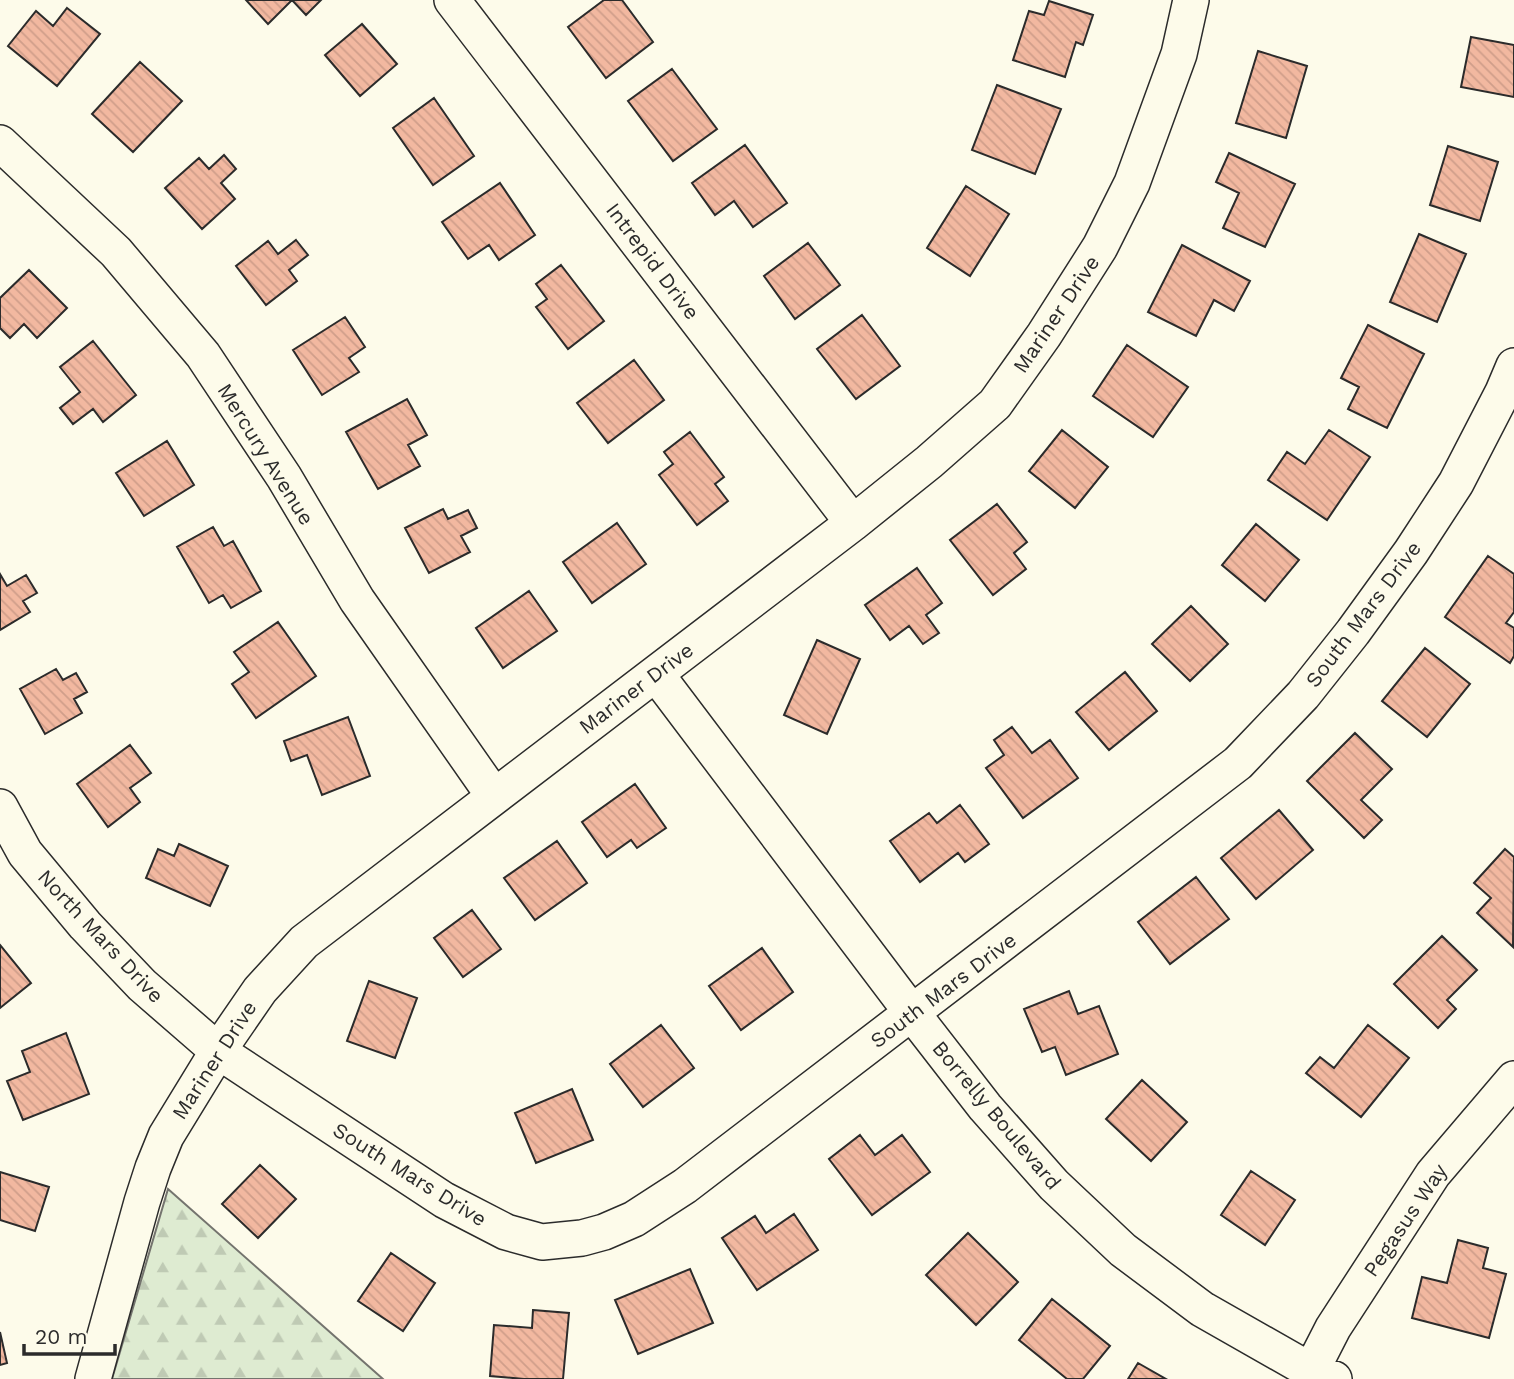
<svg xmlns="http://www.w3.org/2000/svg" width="1514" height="1379" font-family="'Work Sans',sans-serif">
<defs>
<pattern id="forest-firs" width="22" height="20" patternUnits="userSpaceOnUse" patternTransform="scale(1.75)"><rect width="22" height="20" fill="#deebd1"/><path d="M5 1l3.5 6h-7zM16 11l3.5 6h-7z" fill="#bfcab4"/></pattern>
<pattern id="building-back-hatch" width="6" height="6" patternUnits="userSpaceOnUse" patternTransform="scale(1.75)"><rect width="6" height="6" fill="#f2b8a0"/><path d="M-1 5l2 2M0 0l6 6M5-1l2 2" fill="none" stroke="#d09e8a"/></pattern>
</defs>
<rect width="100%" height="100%" fill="#fdfbea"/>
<path fill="url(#forest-firs)" stroke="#74746e" stroke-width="2" d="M168 1189 383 1379H112Z"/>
<path fill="url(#building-back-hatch)" stroke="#2b2b2b" stroke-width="2" d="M246 0H321L306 15 292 0 268 24Z
M604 0H622L653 42 606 78 568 27Z
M1049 1 1093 15 1083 45 1076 42 1065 77 1013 60 1029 11 1044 15Z
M67 8 100 34 57 86 8 46 36 11 53 26Z
M362 24 397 64 360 96 325 55Z
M1471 37 1514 45V97L1461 87Z
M1258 51 1307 66 1286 138 1236 123Z
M140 62 182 101 133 152 92 114Z
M672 69 717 129 673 161 628 101Z
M997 85 1061 109 1035 174 972 150Z
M434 98 474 156 433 185 393 128Z
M745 145 787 203 753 227 734 201 715 215 692 183Z
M1448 146 1498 162 1480 221 1430 205Z
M1229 153 1295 184 1265 247 1223 228 1239 193 1216 182Z
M224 155 236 169 221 183 235 199 202 229 165 188 199 158 209 169Z
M500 183 535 235 499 260 489 245 468 259 442 222Z
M966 186 1009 214 970 276 927 248Z
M1419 234 1466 254 1437 322 1390 302Z
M296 240 308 255 289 270 297 281 266 305 236 266 268 241 278 254Z
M808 243 840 285 795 319 764 276Z
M1182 245 1250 281 1234 311 1214 300 1196 336 1148 312Z
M561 265 604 321 568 349 536 307 547 299 536 284Z
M29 270 67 308 37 338 24 324 10 338 0 328V298Z
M862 315 900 366 856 399 817 349Z
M345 317 365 347 349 358 359 372 322 395 293 350Z
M1368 325 1424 354 1387 428 1348 409 1359 387 1341 378Z
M93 341 136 395 103 422 93 409 73 424 60 408 80 392 60 367Z
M1127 345 1188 387 1153 437 1093 396Z
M634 360 664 400 608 443 577 403Z
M407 399 427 435 408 445 420 466 378 489 346 432Z
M1062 430 1108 467 1075 508 1029 471Z
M1329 430 1370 457 1327 520 1268 480 1287 452 1305 464Z
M690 432 724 477 715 484 728 501 697 525 659 475 673 464 664 452Z
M167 441 194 485 144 516 116 473Z
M997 504 1027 542 1014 553 1026 569 993 595 950 540Z
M443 509 448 519 468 510 477 528 461 536 470 552 429 573 405 528Z
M617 523 646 564 592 603 563 562Z
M1256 524 1299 560 1265 601 1222 565Z
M213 527 224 546 233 541 261 591 231 608 223 595 209 603 177 547Z
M1488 556 1514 574V612L1506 623 1514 628V656L1510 663 1445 617Z
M917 568 942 603 926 615 939 633 923 644 909 626 890 640 865 605Z
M0 574 7 586 26 575 37 593 23 601 30 612 0 630Z
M529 591 557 631 503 668 476 628Z
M1191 606 1228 644 1190 681 1152 644Z
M278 622 316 676 256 718 232 684 249 672 234 652Z
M817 640 860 659 827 734 784 715Z
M1425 648 1470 684 1427 737 1382 701Z
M56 669 63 680 76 673 87 692 74 699 82 713 45 734 20 689Z
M1125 672 1157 711 1109 750 1076 712Z
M348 717 370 776 322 795 307 755 291 761 284 741Z
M1012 727 1032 753 1050 740 1078 778 1023 818 986 768 1004 755 994 740Z
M1355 733 1392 769 1361 800 1382 820 1364 838 1307 781Z
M130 745 151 773 130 788 140 802 108 827 77 784Z
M635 784 666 828 637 848 631 840 607 857 582 822Z
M960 805 989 844 965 862 958 853 920 882 890 841 929 813 937 823Z
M1279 810 1313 850 1256 899 1221 858Z
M557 841 587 883 535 920 504 878Z
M179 844 228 866 210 906 146 878 158 849 174 856Z
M1505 849 1514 857 1513 947 1477 913 1491 898 1474 883Z
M1196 877 1229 919 1170 964 1138 922Z
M472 910 501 949 463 977 434 938Z
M1442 936 1477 970 1447 1000 1456 1009 1438 1028 1394 984Z
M0 945 31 983 0 1008Z
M762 948 793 992 741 1030 709 986Z
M369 981 417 998 395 1058 347 1041Z
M1069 991 1078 1014 1099 1006 1118 1054 1066 1075 1055 1047 1042 1052 1024 1009Z
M661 1025 694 1068 643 1107 610 1064Z
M1368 1025 1409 1058 1361 1117 1306 1073 1320 1057 1334 1068Z
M66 1033 89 1094 23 1120 7 1081 30 1072 22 1051Z
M1142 1080 1187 1122 1151 1161 1106 1119Z
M572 1089 593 1140 536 1163 515 1113Z
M860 1135 875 1155 902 1135 930 1172 872 1215 829 1159Z
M260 1165 296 1199 258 1238 222 1204Z
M1251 1171 1295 1200 1265 1245 1221 1215Z
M0 1172 49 1187 35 1231 0 1220Z
M794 1214 818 1250 757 1290 722 1238 755 1216 766 1233Z
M968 1233 1018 1282 976 1325 926 1275Z
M1458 1240 1488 1248 1483 1268 1506 1274 1489 1338 1412 1318 1422 1277 1447 1283Z
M391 1253 435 1283 403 1331 358 1301Z
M690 1269 713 1323 638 1354 615 1300Z
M1052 1299 1110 1346 1083 1379H1067L1019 1340Z
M533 1310 569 1313 563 1379H524L490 1376 494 1325 532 1328Z
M0 1332 7 1363 0 1365Z
M1138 1363 1166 1379H1128Z"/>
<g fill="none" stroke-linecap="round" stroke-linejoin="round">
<defs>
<path id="minor" d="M452 0 853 523
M0 143 116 252 203 355 284 477 357 600 494 796
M656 674 912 1013 985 1107 1054 1185 1123 1250 1202 1309 1311 1371 1334 1379
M0 807 25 853 85 925 142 985 218 1051 444 1200 506 1232 542 1242 582 1238 604 1232 634 1219 685 1186 1238 763 1303 695 1353 632 1411 552 1456 483 1503 392 1514 366
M1311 1371 1333 1328 1433 1174 1514 1079
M93 1379 142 1202 153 1168 166 1136 218 1051 260 990 304 942 853 523 929 462 995 404 1044 335 1100 247 1132 183 1179 54 1191 0"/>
</defs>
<use href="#minor" stroke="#2b2b2b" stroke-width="38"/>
<use href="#minor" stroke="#fdfbea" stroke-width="35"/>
</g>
<g text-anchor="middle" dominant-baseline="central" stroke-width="5" stroke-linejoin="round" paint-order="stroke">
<g font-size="21" fill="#2b2b2b" stroke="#fdfbea">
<text transform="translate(653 261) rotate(53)">Intrepid Drive</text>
<text transform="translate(1056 314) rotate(-56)">Mariner Drive</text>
<text transform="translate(266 454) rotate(58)">Mercury Avenue</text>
<text transform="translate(1363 614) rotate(-53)">South Mars Drive</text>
<text transform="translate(636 688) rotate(-37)">Mariner Drive</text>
<text transform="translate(101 936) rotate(47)">North Mars Drive</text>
<text transform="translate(943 990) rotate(-37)">South Mars Drive</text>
<text transform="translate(214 1060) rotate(-57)">Mariner Drive</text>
<text transform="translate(997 1115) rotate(50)">Borrelly Boulevard</text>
<text transform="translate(410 1174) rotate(32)">South Mars Drive</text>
<text transform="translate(1405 1220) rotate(-56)">Pegasus Way</text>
</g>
</g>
<path d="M24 1344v10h91v-10" fill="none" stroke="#2b2b2b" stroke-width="3.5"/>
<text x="35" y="1344" font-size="21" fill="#2b2b2b" stroke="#fdfbea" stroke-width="5" paint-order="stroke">20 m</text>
</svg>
